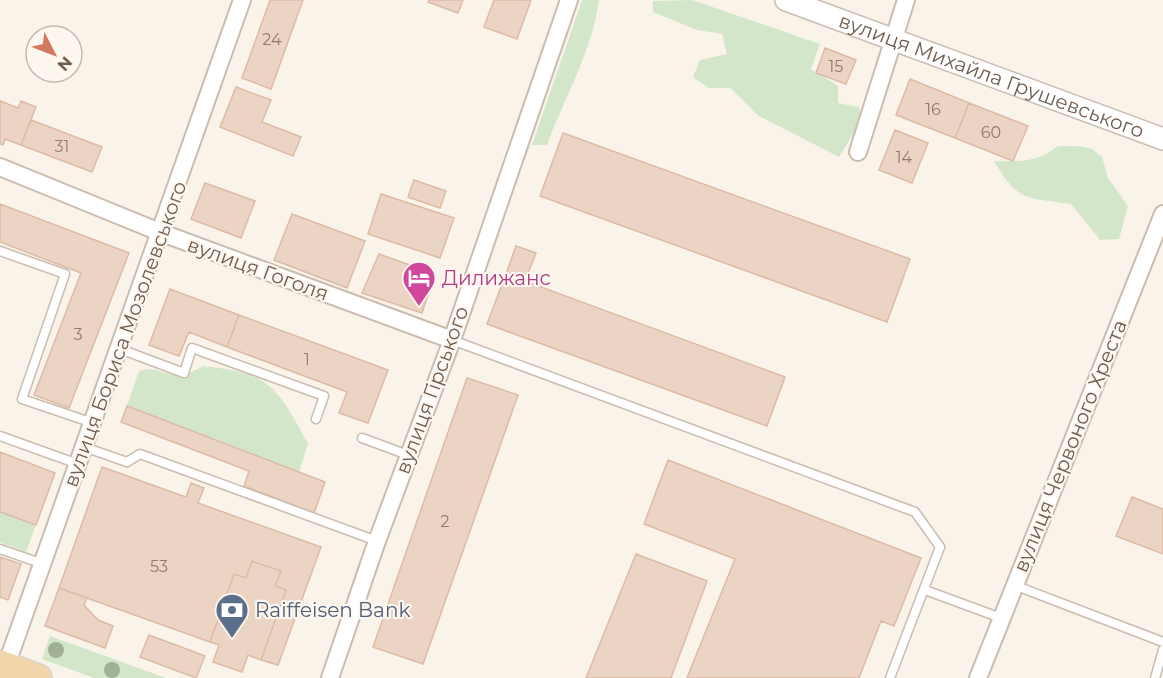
<svg xmlns="http://www.w3.org/2000/svg" width="1163" height="678" font-family="Montserrat,sans-serif">
<rect width="100%" height="100%" fill="#faf3e9"/>
<path fill="#d4e6c9" d="M582 0H599C592 52 565 96 547 145H532Z
M692 0 820 44 811 69 838 86V103L859 107 862 120 839 157 759 116 730 88H709L693 77 700 60 727 54 722 34 697 30 653 12V1Z
M1058 146H1079L1092 149 1102 157 1108 178 1128 206 1119 239 1100 240 1071 204C1025 197 1019 203 994 161 1018 162 1039 162 1058 146Z
M203 366C271 373 277 387 308 444L299 472 127 406 139 371C163 363 168 387 203 366Z
M0 512 36 525 26 552 0 542Z
M50 636 166 678H94L42 659Z"/>
<path fill="#ecd4c4" stroke="#dcbba6" stroke-width="1.5" d="M270 0H303L271 89 242 78Z
M429 0H463L458 13 428 2Z
M494 0H531L517 39 484 27Z
M825 48 856 60 846 84 816 73Z
M910 79 969 103 955 138 896 115Z
M236 87 271 100 262 122 301 137 293 156 220 127Z
M0 101 18 108 21 101 36 107 21 145 5 139 3 145 0 144Z
M969 103 1028 126 1013 161 955 138Z
M31 120 102 147 92 172 21 145Z
M895 130 928 143 912 183 879 170Z
M563 133 910 259 887 322 540 196Z
M414 180 446 191 440 208 408 197Z
M205 183 255 201 241 238 191 219Z
M381 194 454 218 440 258 368 234Z
M0 204 129 253 69 408 34 395 81 273 0 242Z
M292 214 365 241 347 288 274 260Z
M516 246 536 253 525 281 506 274Z
M379 254 435 274 422 313 362 293Z
M506 274 785 377 767 426 487 324Z
M170 289 239 315 227 347 189 332 179 356 149 345Z
M239 315 388 370 368 423 339 413 347 392 227 347Z
M467 378 518 395 423 664 373 647Z
M127 406 325 482 314 513 244 486 249 471 121 422Z
M0 452 55 473 36 525 0 512Z
M668 460 921 558 894 626 881 621 859 678H687L735 559 644 524Z
M102 467 186 497 191 483 204 488 198 503 321 547 278 665 261 660 286 590 275 586 281 571 252 561 246 578 234 574 210 642 59 588Z
M1132 497 1163 509V554L1116 536Z
M636 554 707 581 671 678H586Z
M0 557 21 564 8 600 0 597Z
M252 561 281 571 275 586 286 590 261 660 248 655 242 672 213 662 219 645 210 642 234 574 246 578Z
M59 588 87 598 84 605 98 620 113 626 105 648 45 626Z
M149 635 205 656 196 678 140 657Z"/>
<g fill="none" stroke-linecap="round" stroke-linejoin="round">
<defs>
<path id="service" d="M0 251 65 274 22 399 93 423
M452 340 915 512 940 547 890 678
M120 349 184 373 192 348 324 396 316 419
M0 436 78 464
M362 438 408 455
M84 447 127 462 140 454 377 541
M0 549 43 564
M1014 585 1163 642
M925 590 1001 618
M1155 678 1163 650"/>
<path id="minor" d="M858 152 906 0
M0 167 162 233 452 340
M6 666 242 0
M330 678 377 541 452 340 569 0
M978 678 1163 214"/>
<g id="tertiary">
<path id="s1" d="M786 0 1163 139"/>
</g>
<path id="primary" d="M0 664 38 678"/>
</defs>
<use href="#service" stroke="#cbbcb0" stroke-width="11"/>
<use href="#minor" stroke="#cbbcb0" stroke-width="20"/>
<use href="#tertiary" stroke="#cbbcb0" stroke-width="24"/>
<use href="#primary" stroke="#d7d1ce" stroke-width="30"/>
<use href="#service" stroke="#fff" stroke-width="8"/>
<use href="#minor" stroke="#fff" stroke-width="16"/>
<use href="#tertiary" stroke="#fff" stroke-width="21"/>
<use href="#primary" stroke="#f0d6aa" stroke-width="27"/>
</g>
<g fill="#a1b093">
<circle cx="56" cy="650" r="8"/>
<circle cx="112" cy="670" r="8"/>
</g>
<defs>
<symbol id="hotel-pin" viewBox="-11 -11 22 30"><path d="M0 17L-7.5 6A9.5 9.5 0 1 1 7.5 6Z" fill="#d1479c" stroke="#fdf7ef"/><path d="M-6-4.5h1.5V1H6V5H4.5V3h-9V5H-6ZM-4 0a1.8 1.8 0 1 1 3.6 0ZM.5 0V-2.5h3Q6-2.5 6 0Z" fill="#fff"/></symbol>
<symbol id="bank-pin" viewBox="-11 -11 22 30"><path d="M0 17L-7.5 6A9.5 9.5 0 1 1 7.5 6Z" fill="#5c6f8a" stroke="#fdf7ef"/><path d="M-6-4H6V4H-6ZM0-2.3a2.3 2.3 0 1 0 0 4.6a2.3 2.3 0 1 0 0-4.6Z" fill="#fff"/></symbol>
</defs>
<g fill-rule="evenodd">
<use href="#hotel-pin" x="400" y="259" width="38" height="52"/>
<use href="#bank-pin" x="213" y="591" width="38" height="52"/>
</g>
<g text-anchor="middle" dominant-baseline="central" stroke-width="4.5" stroke-linejoin="round" paint-order="stroke">
<g font-size="16" fill="#907a6d">
<text x="272" y="39">24</text>
<text x="836" y="66">15</text>
<text x="933" y="109">16</text>
<text x="991" y="132">60</text>
<text x="62" y="146">31</text>
<text x="904" y="157">14</text>
<text x="78" y="334">3</text>
<text x="307" y="359">1</text>
<text x="445" y="521">2</text>
<text x="159" y="566">53</text>
</g>
<g font-size="20" fill="#715c50" stroke="#fdf7ef">
<text stroke="none"><textPath href="#s1" startOffset="219">вулиця Михайла Грушевського</textPath></text>
<text transform="translate(258 269) rotate(20)">вулиця Гоголя</text>
<text transform="translate(125 334) rotate(-70)">вулиця Бориса Мозолевського</text>
<text transform="translate(432 390) rotate(-70)">вулиця Гірського</text>
<text transform="translate(1070 446) rotate(-68)">вулиця Червоного Хреста</text>
</g>
<g font-size="20" fill="#b23c85" stroke="#fdf7ef" text-anchor="start">
<text x="442" y="278">Дилижанс</text>
</g>
<g font-size="20" fill="#4e5e75" stroke="#fdf7ef" text-anchor="start">
<text x="255" y="610">Raiffeisen Bank</text>
</g>
</g>
<g transform="translate(54 54) rotate(132)"><circle r="28" fill="#fdf7ef" stroke="#c5b9af" stroke-width="1.5"/>
<path d="M0-4.5L10 22L0 15L-10 22Z" fill="#d4795e"/>
<text y="-9" font-size="16" font-weight="bold" text-anchor="middle" fill="#715c50">N</text>
</g>
</svg>
